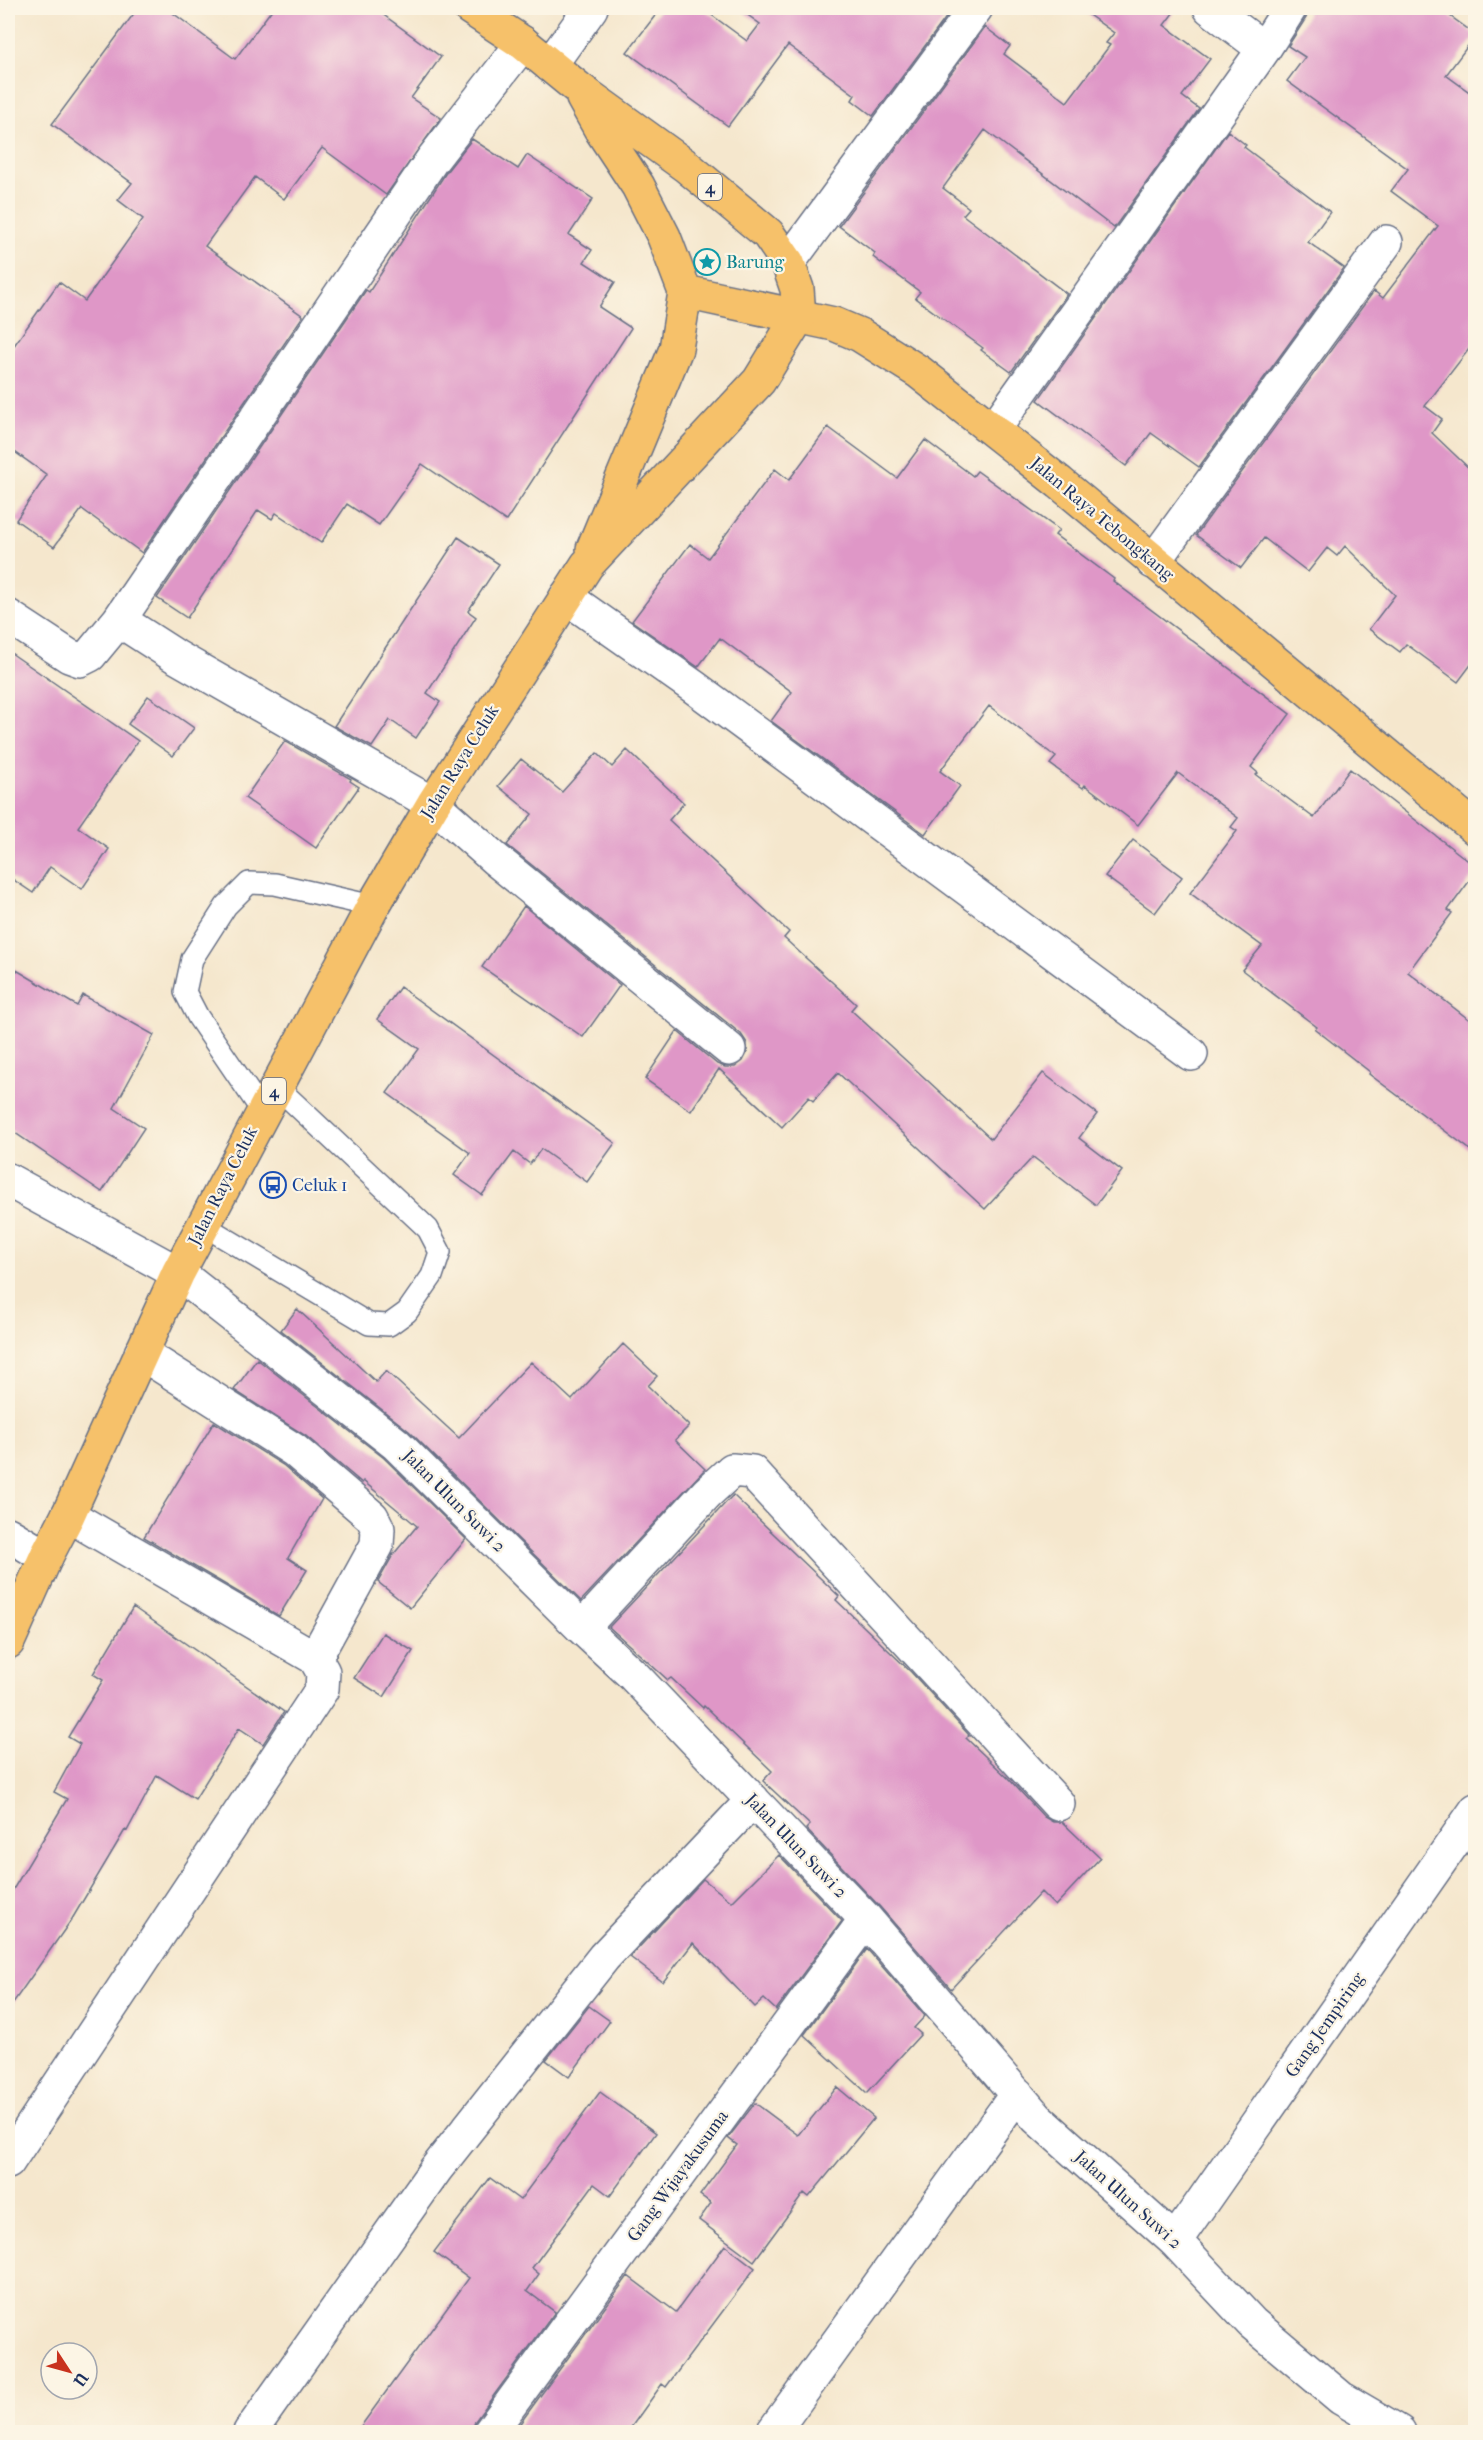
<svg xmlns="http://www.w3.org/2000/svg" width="1483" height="2440" font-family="'IM FELL French Canon',serif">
<rect width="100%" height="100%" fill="#fcf5e5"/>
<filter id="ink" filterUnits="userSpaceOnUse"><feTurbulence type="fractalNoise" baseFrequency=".0167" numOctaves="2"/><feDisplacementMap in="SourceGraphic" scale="12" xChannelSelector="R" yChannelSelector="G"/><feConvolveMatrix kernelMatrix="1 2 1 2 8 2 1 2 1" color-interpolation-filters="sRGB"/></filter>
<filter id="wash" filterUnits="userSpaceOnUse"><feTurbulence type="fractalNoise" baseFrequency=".008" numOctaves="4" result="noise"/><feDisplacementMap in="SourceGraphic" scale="24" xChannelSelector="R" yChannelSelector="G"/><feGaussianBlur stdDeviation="1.35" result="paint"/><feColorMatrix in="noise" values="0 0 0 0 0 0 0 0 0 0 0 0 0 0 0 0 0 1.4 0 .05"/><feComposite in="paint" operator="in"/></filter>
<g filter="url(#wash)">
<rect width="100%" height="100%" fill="#f5e7cd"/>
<g id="blocks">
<path fill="#df97c7" d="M138 8H166L235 59 273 8H374L441 57 411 98 441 118 386 195 322 148 284 199 255 177 205 246 303 316 142 553 82 509 54 547 16 520 47 475 8 447V354L59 282 85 301 143 219 118 200 132 183 52 124Z
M661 8H702L747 41 760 24 738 8H953L873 116 852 100 855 95 788 45 728 126 627 52Z
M1079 8H1177L1164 25 1210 59 1182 96 1199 109 1114 228 985 130 943 188 969 208 963 215 1067 294 1011 372 981 350 983 348 915 298 920 292 873 257 875 253 839 226 985 27 1010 46 1004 54 1067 102 1110 45 1106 43 1114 33Z
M1309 8H1439L1476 35 1446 75 1476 97V340L1425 406 1442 419 1432 433 1476 475V658L1458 682 1406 644 1400 652 1369 629 1395 595 1345 546 1337 556 1327 548 1308 572 1264 538 1241 568 1196 535 1374 291 1383 298 1438 226 1391 191 1408 169 1287 81 1305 57 1288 46 1306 18Z
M1228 131 1246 145 1244 147 1330 212 1308 242 1344 268 1199 467 1151 433 1126 466 1038 400Z
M472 139 518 169 527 155 593 199 569 235 592 250 584 262 615 282 599 307 631 328 506 521 422 464 379 525 347 504 321 543 276 513 272 519 258 510 187 618 157 598 366 290 369 292 447 171Z
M828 427 897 478 925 440 973 476 977 471 1059 530 1055 535 1114 579 1113 581 1290 714 1251 767 1258 773 1256 775 1314 818 1350 769 1476 867V872L1448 910 1452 913 1408 972 1476 1025V1154L1369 1074 1370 1072 1315 1029 1317 1027 1242 970 1262 946 1190 893 1237 831 1231 827 1238 818 1178 773 1138 825 1085 785 1083 788 1050 764 1056 757 989 706 940 771 960 786 925 834 771 721 792 692 720 638 698 667 632 621 690 544 708 558 775 469 789 480Z
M458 537 499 564 468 611 476 617 427 693 440 702 416 738 390 720 372 747 334 726Z
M8 651 138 741 78 827 109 849 82 889 50 867 33 893 8 876Z
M148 696 194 728 173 756 128 724Z
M285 741 351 779 350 781 359 787 316 848 245 798Z
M627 750 684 803 669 820 789 932 784 938 856 1004 851 1010 991 1139 1043 1073 1097 1114 1079 1138 1122 1171 1096 1205 1033 1157 985 1209 838 1073 813 1101 809 1097 782 1127 719 1069 691 1111 645 1079 677 1031 717 1064 725 1067H735L743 1061 747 1053V1043L741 1034 507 845 532 814 498 786 521 759 562 792 597 753 612 767Z
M1133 840 1182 877 1155 913 1105 876Z
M524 906 620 985 583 1037 482 967Z
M8 965 77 1006 83 995 154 1035 114 1108 144 1128 102 1192 8 1128Z
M400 987 615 1143 587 1182 541 1149 530 1164 514 1152 482 1195 454 1175 470 1153 387 1093 419 1049 377 1019Z
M297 1309 376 1382 386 1371 459 1438 531 1362 572 1400 623 1344 657 1376 648 1386 689 1426 675 1440 705 1469 581 1601 409 1431 281 1330Z
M257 1359 384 1458 466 1539 410 1608 378 1582 393 1555 417 1526 363 1481 362 1483 306 1436 234 1390Z
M214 1422 283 1465 322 1499 288 1558 307 1570 279 1616 144 1537Z
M733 1495 839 1596 836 1600 911 1672 969 1735 966 1738 1008 1778 1044 1817 1053 1822H1062L1100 1858 1055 1906 1041 1892 951 1989 880 1907 806 1829 810 1825 763 1781 772 1771 704 1706 703 1708 671 1678 668 1680 609 1627Z
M133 1607 284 1712 263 1744 239 1728 195 1799 157 1775 127 1831 125 1830 72 1919 8 2010V1898L67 1799 54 1792 80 1744 68 1737 103 1680 93 1674Z
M383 1633 413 1651 384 1697 354 1678Z
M779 1855 842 1921 776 2010 764 1999 755 2007 693 1943 663 1982 630 1957 703 1879 732 1902Z
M867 1949 925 2016 914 2028 921 2034 867 2093 804 2035Z
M589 2006 610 2021 569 2077 546 2060Z
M837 2087 874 2118 809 2197 804 2193 754 2261 699 2220 711 2203 700 2195 737 2145 728 2138 755 2103 798 2135Z
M600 2092 656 2133 610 2196 594 2184 532 2268 539 2274 527 2291 555 2312 475 2421 472 2433H356L469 2278 434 2252 490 2178 520 2200Z
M725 2245 755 2268 666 2387 662 2384 627 2433H513L628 2276 676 2312Z"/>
</g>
</g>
<g filter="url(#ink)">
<use href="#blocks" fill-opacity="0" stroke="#676f85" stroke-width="1.5"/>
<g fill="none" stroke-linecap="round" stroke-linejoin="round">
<defs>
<path id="service" d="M262 1111 198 1017 185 992 192 959 226 906 249 883 275 884 373 906
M203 1225 369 1324 389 1325 407 1312 432 1276 440 1252 428 1229 277 1087"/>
<path id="minor" d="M1210 8 1264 49
M550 65 591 8
M788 263 976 8
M994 429 1264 49 1290 8
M1153 562 1386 242
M566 597 694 687 1191 1054
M8 616 69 656 80 660 90 655 119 620 432 160 523 43
M119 620 175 656 433 804 495 859 729 1049
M8 1180 178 1273 396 1444 582 1628 634 1676 866 1919 1037 2118 1175 2241 1252 2323 1341 2398 1399 2432
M141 1353 294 1450 372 1517 378 1529 377 1545 315 1658
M8 1534 46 1557
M582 1628 707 1493 732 1470 752 1472 1058 1804
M8 2162 322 1689 323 1672 315 1658 68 1515
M1175 2241 1476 1810
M250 2432 436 2169 604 1957 753 1800
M490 2432 866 1919
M773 2432 1017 2094"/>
<path id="primary" d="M685 292 834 324 860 335 919 372 1060 483 1476 829"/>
<path id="trunk" d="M583 98 601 130 638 186 664 237 685 292 676 349 593 549
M8 1642 46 1557 68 1515 178 1273 373 906 433 804 587 565 759 381 799 316 797 289 788 263 768 234 686 166 578 88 523 43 470 8"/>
</defs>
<use href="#service" stroke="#676f85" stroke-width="24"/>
<use href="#minor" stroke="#676f85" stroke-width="36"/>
<use href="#primary" stroke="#676f85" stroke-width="36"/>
<use href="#trunk" stroke="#676f85" stroke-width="36"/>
<use href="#service" stroke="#fff" stroke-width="21"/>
<use href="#minor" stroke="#fff" stroke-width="33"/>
<use href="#primary" stroke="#f6c16b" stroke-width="33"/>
<use href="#trunk" stroke="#f6c16b" stroke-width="33"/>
</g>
</g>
<defs>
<symbol id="sight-ring" viewBox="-11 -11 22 22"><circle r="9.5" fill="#fcf5e5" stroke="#0f9aa8" stroke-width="1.5"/><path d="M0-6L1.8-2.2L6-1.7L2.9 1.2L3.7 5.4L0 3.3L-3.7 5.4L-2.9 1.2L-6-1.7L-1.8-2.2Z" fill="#0f9aa8"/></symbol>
<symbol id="bus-ring" viewBox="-11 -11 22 22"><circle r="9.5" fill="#fcf5e5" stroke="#1a4fb4" stroke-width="1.5"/><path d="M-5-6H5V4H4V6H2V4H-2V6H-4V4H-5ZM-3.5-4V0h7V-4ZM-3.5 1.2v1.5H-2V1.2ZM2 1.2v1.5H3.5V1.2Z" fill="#1a4fb4"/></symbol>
</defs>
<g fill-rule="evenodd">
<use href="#sight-ring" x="692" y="247" width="30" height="30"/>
<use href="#bus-ring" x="258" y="1170" width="30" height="30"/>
</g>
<g text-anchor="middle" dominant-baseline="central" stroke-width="4.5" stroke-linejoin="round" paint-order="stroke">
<g fill="#fcf5e5" stroke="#5e6a86" stroke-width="1.5">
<rect x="698" y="174" width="24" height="26" rx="4.5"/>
<rect x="262" y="1078" width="24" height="26" rx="4.5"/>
</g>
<g font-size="16" font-weight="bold" fill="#1b2f5e">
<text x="710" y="187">4</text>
<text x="274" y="1091">4</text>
</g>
<g font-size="18" fill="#0d838f" stroke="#fcf5e5" text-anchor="start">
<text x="726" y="262">Barung</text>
</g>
<g font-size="18" fill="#1b2f5e" stroke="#fcf5e5">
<text transform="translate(1102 519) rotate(40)">Jalan Raya Tebongkang</text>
<text transform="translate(460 762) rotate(-58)">Jalan Raya Celuk</text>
<text transform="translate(223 1186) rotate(-63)">Jalan Raya Celuk</text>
<text transform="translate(454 1501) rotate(45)">Jalan Ulun Suwi 2</text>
<text transform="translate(796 1846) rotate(46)">Jalan Ulun Suwi 2</text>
<text transform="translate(1325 2025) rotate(-55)">Gang Jempiring</text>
<text transform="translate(678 2176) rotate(-54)">Gang Wijayakusuma</text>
<text transform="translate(1128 2200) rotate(42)">Jalan Ulun Suwi 2</text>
</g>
<g font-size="18" fill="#164399" stroke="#fcf5e5" text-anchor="start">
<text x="292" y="1185">Celuk 1</text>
</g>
</g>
<rect width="1483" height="2440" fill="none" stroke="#fcf5e5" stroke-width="30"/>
<g transform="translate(69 2371) rotate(126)"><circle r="28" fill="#fcf5e5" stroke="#a2a6af" stroke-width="1.5"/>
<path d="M0-4.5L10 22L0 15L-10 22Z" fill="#c8321e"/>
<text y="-9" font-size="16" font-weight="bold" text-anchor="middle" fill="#1b2f5e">U</text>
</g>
</svg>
